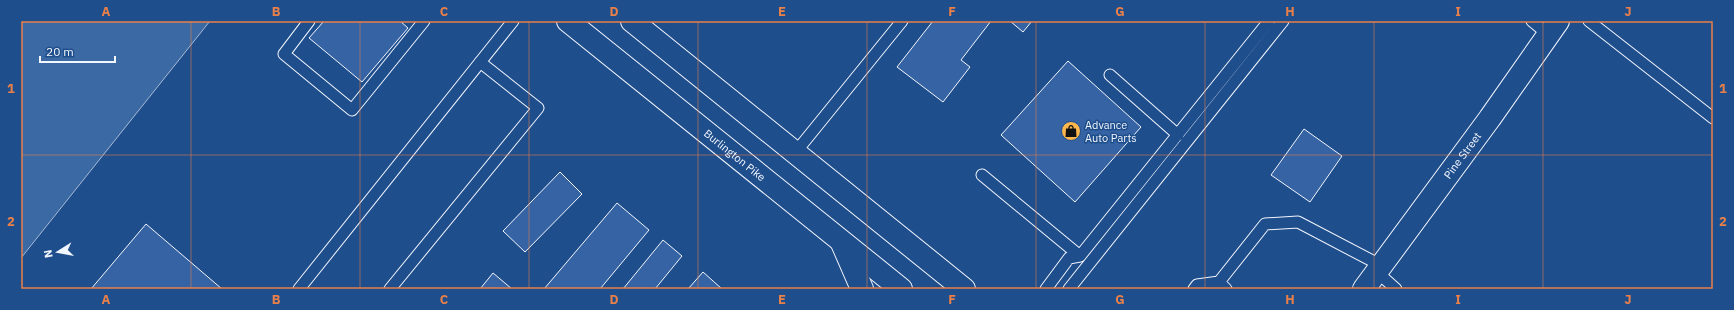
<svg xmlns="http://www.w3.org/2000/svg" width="1734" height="310" font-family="'IBM Plex Sans',sans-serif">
<rect width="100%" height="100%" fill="#1f4e8c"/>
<path fill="#3b69a3" stroke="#a8bbd7" d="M21 21H210L21 258Z"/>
<path fill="#3563a3" stroke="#f2f6ff" d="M324 21H400L408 28 362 82 309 38Z
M933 21H991L961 60 970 67 943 102 897 67Z
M1010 21H1032L1023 32Z
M1068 61 1141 127 1075 202 1001 135Z
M1304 129 1342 156 1310 202 1271 175Z
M560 172 582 194 525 252 503 231Z
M617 203 649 230 600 289H544Z
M146 224 222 289H91Z
M663 240 682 256 655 289H623Z
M703 272 722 289H688Z
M493 273 512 289H480Z"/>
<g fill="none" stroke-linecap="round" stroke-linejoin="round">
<defs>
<path id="lane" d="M309 21 284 54 352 110 424 21
M1532 21 1549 35
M1589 21 1713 118
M1110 75 1178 135
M795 153 902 21
M982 175 1080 256
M1377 272 1396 289
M1219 282 1265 224 1298 222 1382 266
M299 289 513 21
M390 289 538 108 480 62
M1046 289 1069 258 1080 256 1269 21
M1069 289 1283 21
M1194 289 1197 285 1219 282 1226 289"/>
<g id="street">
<path id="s1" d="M1364 289 1490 118 1558 21"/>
</g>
<g id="highway">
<path id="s2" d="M568 21 901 289"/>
<path d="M632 21 964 289"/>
<path d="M842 243 862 289"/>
</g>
</defs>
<use href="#lane" stroke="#f2f6ff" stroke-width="13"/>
<use href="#street" stroke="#f2f6ff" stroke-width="24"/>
<use href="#highway" stroke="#f2f6ff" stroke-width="24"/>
<use href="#lane" stroke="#1f4e8c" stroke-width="11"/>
<use href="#street" stroke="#1f4e8c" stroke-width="22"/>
<use href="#highway" stroke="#1f4e8c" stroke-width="22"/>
</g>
<path fill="none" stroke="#ea8049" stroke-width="1" stroke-opacity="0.55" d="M191 21V289M360 21V289M529 21V289M698 21V289M867 21V289M1036 21V289M1205 21V289M1374 21V289M1543 21V289M21 155H1713"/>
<defs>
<symbol id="shop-disc" viewBox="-11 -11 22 22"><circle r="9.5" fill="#ffb74d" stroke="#1f4e8c"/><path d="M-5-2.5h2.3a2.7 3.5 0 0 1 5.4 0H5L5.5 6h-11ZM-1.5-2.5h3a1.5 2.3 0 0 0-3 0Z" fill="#111"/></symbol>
</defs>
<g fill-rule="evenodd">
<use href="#shop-disc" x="1060" y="120" width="22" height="22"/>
</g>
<g text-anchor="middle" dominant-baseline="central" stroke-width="3" stroke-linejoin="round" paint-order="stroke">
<g font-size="11" fill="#f2f6ff" stroke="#1f4e8c" text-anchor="start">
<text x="1085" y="125">Advance<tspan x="1085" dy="13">Auto Parts</tspan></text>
</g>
<g font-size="11" fill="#f2f6ff" stroke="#1f4e8c">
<text stroke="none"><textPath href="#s2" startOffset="214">Burlington Pike</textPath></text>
<text stroke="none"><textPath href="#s1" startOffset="166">Pine Street</textPath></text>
</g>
</g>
<rect width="1734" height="310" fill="none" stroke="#1f4e8c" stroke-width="44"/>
<g transform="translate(58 252) rotate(259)" stroke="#1f4e8c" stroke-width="3" paint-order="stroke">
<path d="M0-3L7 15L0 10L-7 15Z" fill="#f2f6ff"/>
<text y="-6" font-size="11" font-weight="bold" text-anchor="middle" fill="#f2f6ff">N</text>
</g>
<path d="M40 56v6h75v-6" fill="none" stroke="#f2f6ff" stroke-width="2"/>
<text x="46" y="56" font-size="12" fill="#f2f6ff" stroke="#1f4e8c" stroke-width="3" paint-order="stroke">20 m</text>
<rect x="22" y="22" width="1690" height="266" fill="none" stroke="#ea8049" stroke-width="1.5"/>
<g font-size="13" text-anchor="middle" font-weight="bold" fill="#ea8049">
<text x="106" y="16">A</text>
<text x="276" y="16">B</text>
<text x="444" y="16">C</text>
<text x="614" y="16">D</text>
<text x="782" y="16">E</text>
<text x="952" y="16">F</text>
<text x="1120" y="16">G</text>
<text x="1290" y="16">H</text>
<text x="1458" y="16">I</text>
<text x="1628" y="16">J</text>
<text x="11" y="93">1</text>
<text x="1723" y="93">1</text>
<text x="11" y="226">2</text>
<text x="1723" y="226">2</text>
<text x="106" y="304">A</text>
<text x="276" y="304">B</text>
<text x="444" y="304">C</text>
<text x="614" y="304">D</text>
<text x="782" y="304">E</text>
<text x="952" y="304">F</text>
<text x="1120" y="304">G</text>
<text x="1290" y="304">H</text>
<text x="1458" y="304">I</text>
<text x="1628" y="304">J</text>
</g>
</svg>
